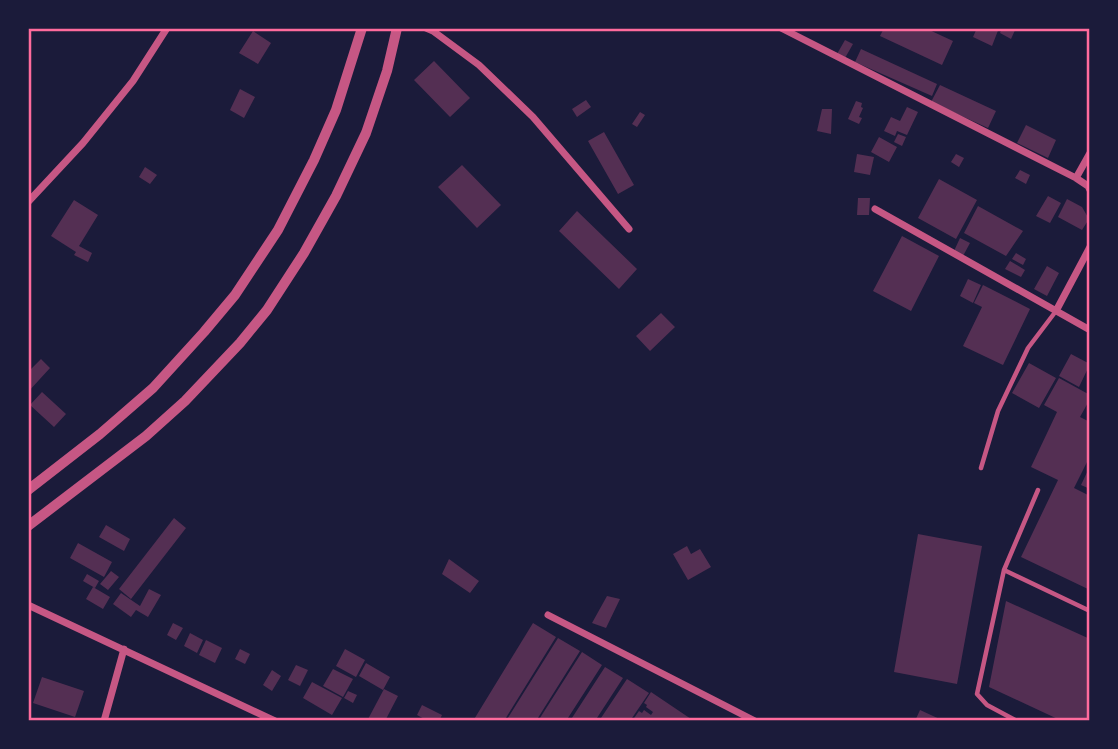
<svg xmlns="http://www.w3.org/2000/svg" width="1118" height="749" font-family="Merriweather,serif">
<rect width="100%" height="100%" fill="#1b1b3a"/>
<path fill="#542f53" d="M884 28H925L953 41 942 65 880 36Z
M977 28H999L992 46 973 37Z
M1002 28H1016L1011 39 1000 33Z
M253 31 271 43 258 64 239 53Z
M845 40 853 44 845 58 837 54Z
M861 49 937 84 932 96 855 62Z
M434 61 470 98 450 117 414 80Z
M940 85 996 111 988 128 931 102Z
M240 89 255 97 244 118 230 110Z
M586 100 591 107 577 117 572 109Z
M856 101 862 103 861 107 863 108 859 117 862 118 859 124 848 119Z
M907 107 918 112 907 135 897 131 895 136 884 131 891 117 900 121Z
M822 109H832L831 134 817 131Z
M640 112 645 115 637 127 632 124Z
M1026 125 1056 140 1048 158 1017 143Z
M604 132 634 185 618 194 588 141Z
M898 134 906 137 902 146 894 142Z
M879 137 897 147 889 162 871 152Z
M857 154 874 157 870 175 854 172Z
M956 154 964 158 959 167 951 162Z
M462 165 501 205 477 228 438 187Z
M145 167 157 175 150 184 139 177Z
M1020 170 1030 175 1026 184 1015 178Z
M939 179 977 200 956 239 918 218Z
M1048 196 1061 203 1050 223 1036 216Z
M858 198H870L869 215H857Z
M1067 199 1082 207 1089 219 1082 230 1058 217Z
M74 200 98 215 79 246 92 253 88 262 74 255 76 252 51 236Z
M978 206 1023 231 1006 256 964 233Z
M577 211 637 269 619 289 559 231Z
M902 236 939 256 911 311 873 291Z
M960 238 970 243 963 256 954 251Z
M1016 253 1026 259 1023 265 1012 259Z
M1010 261 1025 270 1021 277 1005 269Z
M1047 266 1059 273 1047 296 1034 289Z
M968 279 981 285 973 303 960 296Z
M983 285 1030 309 1003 365 963 346 982 307 974 303Z
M661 313 675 327 650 351 636 336Z
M1071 354 1090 364 1079 387 1059 376Z
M41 359 50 368 28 392V372Z
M1029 363 1056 378 1039 408 1012 393Z
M1059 378 1090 395V399L1080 417 1090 422V456L1074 488 1090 496V590L1021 557 1058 480 1031 467 1057 412 1044 405Z
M42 392 66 414 54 427 30 405Z
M1090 466V489L1081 485Z
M174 518 186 528 131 599 119 589Z
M106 525 130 539 124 551 99 537Z
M918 534 982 546 957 684 894 672Z
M78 543 112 562 104 577 70 558Z
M687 546 691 554 700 549 711 567 688 580 673 554Z
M449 559 479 581 470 593 442 574Z
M111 571 119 577 108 590 100 584Z
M87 574 99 581 95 588 83 581Z
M93 587 110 597 103 609 86 599Z
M149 589 161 595 148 617 136 610 131 617 113 604 121 593 140 606Z
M607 596 620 599 606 628 592 623Z
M1006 601 1090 639V721H1062L989 687Z
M173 623 183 628 176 640 167 635Z
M533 623 556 637 504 721H473Z
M190 633 203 640 197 653 184 646Z
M558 638 580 651 536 721H506Z
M206 640 222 648 215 663 199 655Z
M240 649 250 654 245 664 235 659Z
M345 649 365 660 356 677 336 666Z
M582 652 602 665 566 721H538Z
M366 663 390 677 383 690 359 676Z
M296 665 308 670 300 686 288 680Z
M605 667 623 678 595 721H570Z
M333 669 353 679 343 697 323 686Z
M272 670 281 676 272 691 263 685Z
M42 677 84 691 75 717 33 703Z
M627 679 649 693 630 721H599Z
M312 682 342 698 332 715 303 698Z
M384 689 398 696 385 721H367Z
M348 691 357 695 353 703 344 698Z
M651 692 694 721H632L639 711 642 713 644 710 651 715 653 712 646 707 647 705 644 703Z
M422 705 442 715 439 721H428L417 715Z
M920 710 944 721H915Z"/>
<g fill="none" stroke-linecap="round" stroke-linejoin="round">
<path stroke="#c65784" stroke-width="4.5" d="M981 468 998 411 1028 348 1056 311
M1038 490 1004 570 1090 611
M1004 570 977 694 987 705 1017 721"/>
<path stroke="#c65784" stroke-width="7" d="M426 28 433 31 479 65 533 117 629 229
M781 28 1076 178 1088 186 1090 190
M1076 178 1090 153
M28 202 83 143 133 81 167 28
M875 209 1090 330
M1056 311 1090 247
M28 605 275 721
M548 615 755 721
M104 721 124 649"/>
<path stroke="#c65784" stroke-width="10" d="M28 490 100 434 153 388 204 332 235 295 278 230 314 160 336 110 362 28
M28 526 146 436 185 401 240 343 267 310 304 253 336 196 366 133 387 71 397 28"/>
</g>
<rect width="1118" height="749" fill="none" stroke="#1b1b3a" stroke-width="60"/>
<rect x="30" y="30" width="1058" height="689" fill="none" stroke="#ff6b9d" stroke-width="2.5"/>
</svg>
